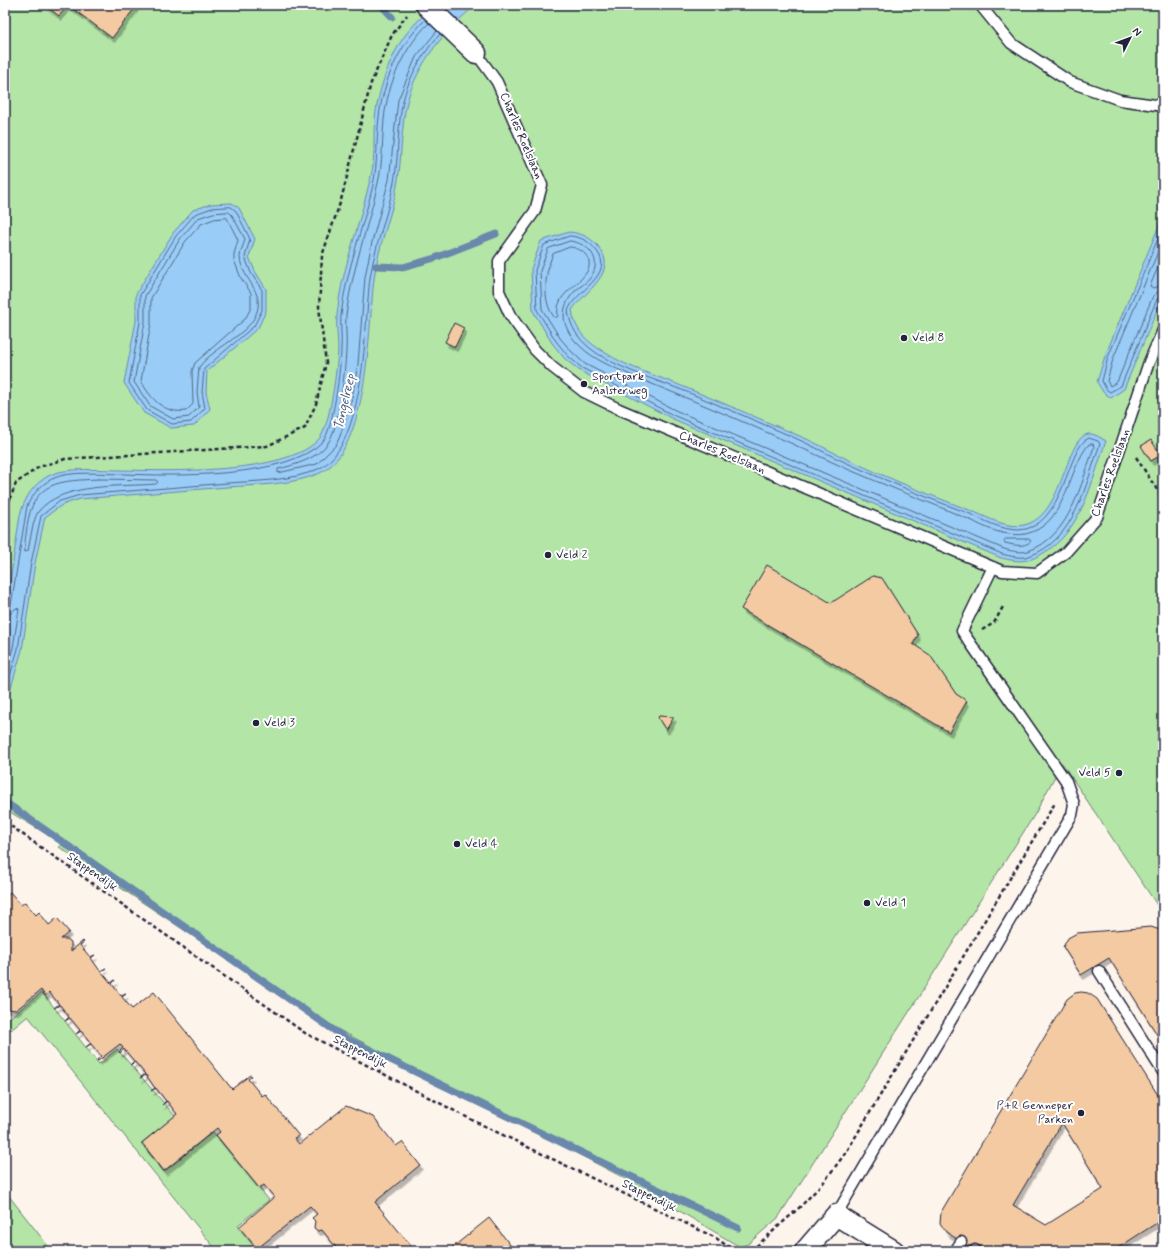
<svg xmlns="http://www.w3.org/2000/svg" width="1168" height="1256" font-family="Mynerve,sans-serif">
<defs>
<filter id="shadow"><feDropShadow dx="2.5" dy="4.5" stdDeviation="0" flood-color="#0004"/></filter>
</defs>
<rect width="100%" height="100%" fill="#fdf4ec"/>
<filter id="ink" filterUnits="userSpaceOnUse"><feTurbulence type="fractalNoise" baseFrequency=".025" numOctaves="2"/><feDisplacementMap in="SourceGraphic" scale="8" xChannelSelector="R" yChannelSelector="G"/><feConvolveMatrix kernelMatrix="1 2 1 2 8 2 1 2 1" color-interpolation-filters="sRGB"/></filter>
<g filter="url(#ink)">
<path fill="#b2e5a6" stroke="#6a8470" d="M5 5H1163V914L1062 763 1035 814 778 1218 748 1244 740 1247 624 1178 318 1019 59 847 61 843 5 809Z
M42 992 99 1064 117 1049 175 1116 141 1143 164 1172 213 1132 269 1200 238 1225 258 1251H217L28 1016 11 1030 5 1024V1016L8 1019Z
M5 1191 52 1251H5Z"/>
<path fill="#99ccf6" stroke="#6988ab" d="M434 5H476C445 30 418 62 407 102 401 126 402 155 398 180 393 214 378 245 374 279 368 327 370 449 320 473 294 485 256 485 227 487 178 491 129 495 80 499L62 505 45 517 35 563 22 650 5 708V615L20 515C25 497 33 484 50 475 66 467 102 470 120 470 167 471 287 475 319 439 330 427 337 368 338 350 338 339 336 327 337 315 341 273 357 233 367 192 369 183 372 174 373 165 375 149 373 133 375 118 378 93 387 65 400 43 408 29 423 16 434 5Z
M232 203 239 208 255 239 249 257 255 271 266 289V311L258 328 207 371 206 392 210 409 194 426 171 428 144 413 124 383 136 321V294L173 233 193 210 211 204Z
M1163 216V296L1124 389 1111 398 1103 392 1097 382 1105 356Z
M569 232C581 233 590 237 598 246 620 272 585 291 572 310 575 331 586 341 604 352 628 368 658 376 684 387 721 402 758 418 795 434 813 441 830 451 847 459 885 477 925 493 964 508 979 513 993 522 1009 525 1064 535 1062 439 1088 434 1094 433 1101 438 1106 441 1092 480 1082 532 1042 554 1038 556 1033 559 1028 560 1019 562 1010 560 1001 558L673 419 580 371 565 359 552 343 533 311 531 269 541 241Z"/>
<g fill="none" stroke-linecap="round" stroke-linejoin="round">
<path stroke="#526686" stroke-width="1" d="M429 23C404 47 387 85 384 120 382 141 383 162 378 183 368 227 352 270 346 315 345 327 347 339 346 351 345 372 339 427 328 443 317 459 295 465 278 469V473L317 464 336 445 340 436 352 398 358 364 365 277 372 242 389 180 398 100 416 57 437 31
M231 207 236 211 250 239 245 257 251 273 262 290V310L254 326 204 369 202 392 205 408 191 422 172 424 147 410 129 383 140 322V295L176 236 195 214 212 208Z
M229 212 232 215 245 239C244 245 240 251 240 257 241 281 272 294 251 323 238 339 212 350 199 367L197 392 199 407 189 417 173 419 150 406 134 382 145 322V296L180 239 198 218 213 213Z
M227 218 238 240 234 254V260L241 278 251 293V308L245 319 195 363 192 371 193 404 186 411C164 414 151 399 141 381L151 323V298L185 242 201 224 214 219Z
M1163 227 1108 357 1102 381 1106 389 1110 392 1121 386 1157 299 1163 296
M570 236C581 237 589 241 596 250 617 275 574 291 568 311 571 332 584 346 603 357 627 371 655 380 682 390 719 405 756 421 793 437 811 445 829 455 847 463 887 481 927 498 968 513 984 520 1000 530 1019 530 1065 528 1066 447 1089 438L1098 441 1100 444C1086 483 1075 541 1029 556 1021 559 1010 556 1002 554L675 416 582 368 568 356 556 341 537 310 535 270 544 245Z
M1163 240 1113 359 1107 381 1110 386 1117 382 1153 296 1158 292 1163 291
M570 241C588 243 603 259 591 277 587 283 580 286 575 291 557 310 563 330 580 346 594 360 613 367 631 375 663 389 695 401 727 415 767 432 806 450 845 468 886 486 927 501 968 519 974 521 979 525 985 527 998 533 1018 538 1032 532 1067 519 1068 469 1089 444H1093L1094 447C1081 484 1070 537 1028 551 1020 553 1011 551 1004 549L677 411 585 364 572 352 560 338 542 309 540 271 548 249Z
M570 247C584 248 595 261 586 273 576 288 555 294 558 316L555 318C541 302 545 272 553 254Z
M1163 255 1150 286 1153 288 1163 285
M99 479 156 480 158 482 156 484C122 487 61 482 38 512 33 519 30 542 28 551L25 552C24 544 26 535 27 527 33 480 60 481 99 479Z
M1006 539H1029L1031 541C1024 548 1014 545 1005 543L1004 541Z
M5 609H9L11 605 27 506C33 494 40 485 52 479 69 470 105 474 124 474 173 476 288 479 323 441 333 430 341 366 341 349 342 338 340 326 341 315 346 271 363 228 373 185 378 163 376 141 379 117 383 82 399 45 425 20
M5 614 11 613 16 608 19 609 13 648 5 675
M5 693 18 649 31 563 41 516 60 501 80 495C129 491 179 487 228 483 256 481 293 481 318 469 367 446 364 324 370 278 375 245 388 214 394 182 399 156 397 127 403 101 409 76 423 53 440 34"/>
<path stroke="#6988ab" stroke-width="7" d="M381 5 392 17
M376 266 403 267 435 258 496 234
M5 802 345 1038 738 1228"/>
</g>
<path fill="#f3caa2" stroke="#22223b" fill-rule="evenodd" filter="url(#shadow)" d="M45 5H68L59 16Z
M68 5H137L112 38Z
M454 323 464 328 455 347 445 342Z
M1151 440 1161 455 1151 461 1141 446Z
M767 565 831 603 873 576 882 578 918 635 913 644 930 655 956 694 967 701 949 732 741 609Z
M659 716 674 717 666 730 658 718Z
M10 892 21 905 25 902 36 915 39 912 49 925 57 918 69 932 61 939H67L71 942V951L83 941 84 942 80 945 90 957 95 955 91 958 100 971 106 968 101 971 111 983 115 980 112 984 121 996 126 994 122 997 132 1009 154 992 232 1089 250 1075 252 1076 248 1079 262 1096 265 1094 299 1136 294 1138 299 1144 346 1106 373 1117 396 1146 402 1142 420 1165 375 1202 415 1251H339L322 1230 318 1231 314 1228 315 1221 312 1218 317 1214 310 1206 258 1248 261 1251H259L239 1227 274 1197 264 1185 259 1188 216 1135 220 1132 217 1128 164 1171 142 1143 177 1114 167 1101 162 1105 166 1101 156 1088 151 1091 155 1088 146 1075 140 1078 145 1074 135 1062 130 1065 134 1061 124 1049 120 1053 119 1052 123 1048 120 1044 98 1061 97 1060 101 1056 91 1044 86 1047 91 1043 81 1031 76 1034 80 1030 70 1018 65 1021 69 1017 60 1005 54 1008 59 1004 49 992 45 996 41 990 16 1010 8 1009 6 1007 5 1009V893L7 895Z
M1151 927 1163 931V1044L1109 958 1081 975 1063 947 1068 938 1077 933Z
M1081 992 1088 993 1097 999 1163 1103V1219L1113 1251H976L946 1232 940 1223 941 1212 1067 999 1075 993ZM1062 1123 1103 1189 1046 1225 1013 1205Z
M489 1218 515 1251H448Z"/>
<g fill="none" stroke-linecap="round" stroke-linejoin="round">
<defs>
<path id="service" d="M980 5 1011 43 1070 82 1120 100 1163 106
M476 53 497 82 542 185 535 211 499 261V291L510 315 535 350 552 367 584 392 619 409 1002 571 1037 573 1066 552 1097 517 1149 362 1163 330
M1099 971 1163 1072
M836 1215 1072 815 1074 804 1066 781 962 631 993 567
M955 1251 961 1242
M975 1251V1250"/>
<path id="minor" d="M426 5 476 53
M805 1251 836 1215 894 1251"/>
</defs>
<use href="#service" stroke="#22223b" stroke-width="13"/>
<use href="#minor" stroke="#22223b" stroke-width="23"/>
<path stroke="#22223b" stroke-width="2.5" stroke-dasharray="4 3" stroke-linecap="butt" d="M1136 457 1163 499
M5 513 16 483 39 467 65 459 267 446 305 428 316 404 326 363 319 307 322 256 341 200 371 83 392 35 407 15
M982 630 994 623 1004 605
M5 822 305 1033 476 1122 716 1238 734 1251
M751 1251 800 1207 823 1183 847 1151 1055 803"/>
<use href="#service" stroke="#fff" stroke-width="10"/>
<use href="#minor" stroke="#fff" stroke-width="20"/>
</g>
</g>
<g fill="#22223b" stroke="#fff" stroke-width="1.5">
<circle cx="904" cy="338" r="4"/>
<circle cx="584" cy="384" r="4"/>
<circle cx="548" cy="555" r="4"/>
<circle cx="256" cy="723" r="4"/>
<circle cx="1119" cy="773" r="4"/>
<circle cx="457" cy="844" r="4"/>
<circle cx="867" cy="903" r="4"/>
<circle cx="1081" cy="1113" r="4"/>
</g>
<g text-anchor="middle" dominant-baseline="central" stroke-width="4" stroke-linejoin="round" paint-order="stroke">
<g font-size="12" fill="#22223b" stroke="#fff">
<text transform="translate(521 136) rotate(67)">Charles Roelslaan</text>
<text transform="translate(722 453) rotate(23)">Charles Roelslaan</text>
<text transform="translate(1111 473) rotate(-70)">Charles Roelslaan</text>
<text transform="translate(92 872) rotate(35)">Stappendijk</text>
<text transform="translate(360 1052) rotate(27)">Stappendijk</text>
<text transform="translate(649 1196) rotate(26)">Stappendijk</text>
</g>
<g font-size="12" fill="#22223b" stroke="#fff" text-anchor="start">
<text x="912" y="338">Veld 8</text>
<text x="592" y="377">Sportpark<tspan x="592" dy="14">Aalsterweg</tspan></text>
<text x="556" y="555">Veld 2</text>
<text x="264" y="723">Veld 3</text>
<text x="1111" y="773" text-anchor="end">Veld 5</text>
<text x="465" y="844">Veld 4</text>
<text x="875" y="903">Veld 1</text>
<text x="1073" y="1106" text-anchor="end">P+R Genneper<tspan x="1073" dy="14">Parken</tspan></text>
</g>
<g font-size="13" font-style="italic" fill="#4c5e7c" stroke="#fff">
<text transform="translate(345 402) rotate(-77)">Tongelreep</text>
</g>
</g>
<rect width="1168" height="1256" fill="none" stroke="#fff" stroke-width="20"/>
<rect x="10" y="10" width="1148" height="1236" fill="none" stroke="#22223b" stroke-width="1.5" filter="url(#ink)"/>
<g transform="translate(1130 38) rotate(48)" stroke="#ffffff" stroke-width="3" paint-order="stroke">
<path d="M0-3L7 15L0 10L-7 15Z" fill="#22223b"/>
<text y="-6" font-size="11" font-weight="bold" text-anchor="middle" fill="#22223b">N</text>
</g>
</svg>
